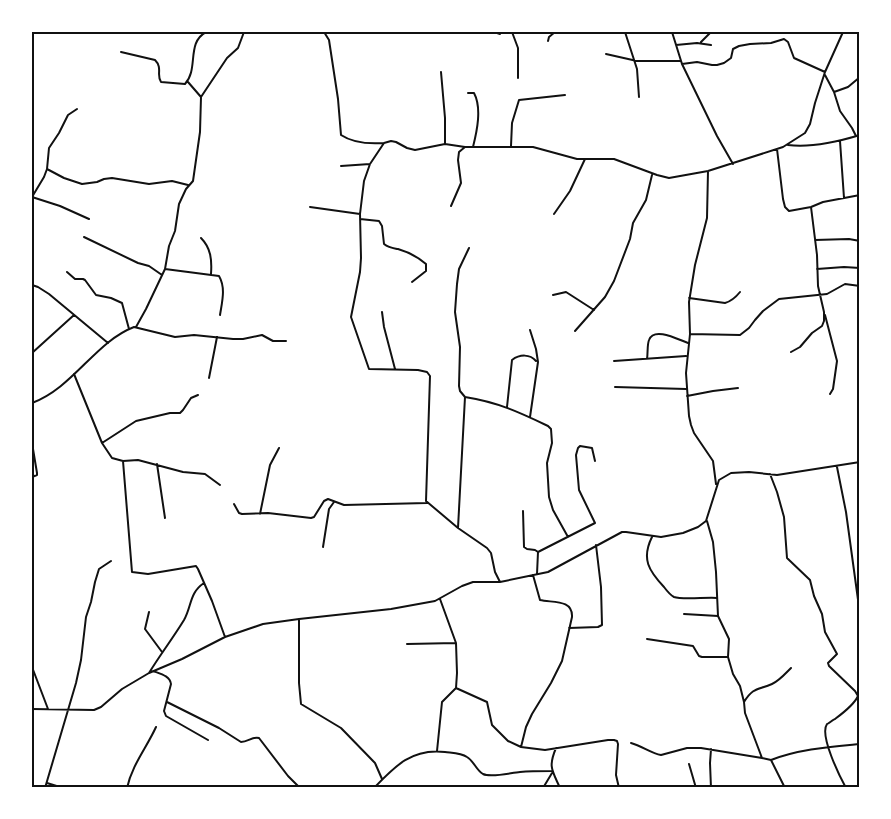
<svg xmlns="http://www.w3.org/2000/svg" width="891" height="819" font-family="'Public Sans',sans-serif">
<rect width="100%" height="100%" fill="#fff"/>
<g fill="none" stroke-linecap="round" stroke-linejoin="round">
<path stroke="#111" stroke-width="2" d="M324 32 329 40 338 99 341 135C353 143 370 144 384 143
M494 32 500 34
M512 32 518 48V78
M625 32 637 69 639 97
M672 32 682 64 717 136 733 164
M548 41 549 37 555 32
M701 42 711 32
M676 45 697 43 711 45
M121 52 155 60C163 68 156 75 161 82L185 84C199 69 186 43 206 32
M606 54 637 61H681
M682 64 697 62 712 65H717L724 63 731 58 733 49 739 46 750 44 771 43 784 39 788 42 794 58 825 72
M441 72 445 118V144
M825 75 834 92 840 111 852 128 856 136
M188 82 201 97
M834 92 848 87 860 77
M468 93H474C482 108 477 131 473 147
M840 141 844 198
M788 145C812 148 837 142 860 135
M511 146 512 123 519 100 565 95
M777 149 783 199 785 207 789 211 811 207 823 202 860 195
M341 166 370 164
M47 169 64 178 82 184 97 182 104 179 112 178 149 184 172 181 188 185
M708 171 707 218 695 265 689 302 690 334 686 373 689 416 691 425 694 433 713 461 716 484
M32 197 44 177 47 169 49 148 59 133 68 115 77 109
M32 197 60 206 89 219
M451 206 461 183 458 160 459 152 465 147
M310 207 360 214
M554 214 570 191 585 159
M360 219 379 221 382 226 384 244C389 248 392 248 398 249 408 252 418 257 426 264V271L412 282
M84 237 138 263 149 266 162 275
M201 238C211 248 212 260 211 274
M815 240 849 239 860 241
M165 269 219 276C226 288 222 302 220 315
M817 269 844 267 860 268
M67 272 75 279H83L85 280 96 295 111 298 122 303 129 329
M32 285 38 287 49 294 108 343
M553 295 566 292 594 310
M689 298 725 303C732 301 736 297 740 292
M382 312 384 327 395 369
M825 315 837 361 833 389 830 394
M136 327 146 309 165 269 169 246 175 231 179 204 186 189 193 181 200 132 201 97 227 58 238 48 244 32
M530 330 536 349 538 362 530 417
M575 331 605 297 614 281 630 239 633 223 646 200 652 175
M690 334 740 335 749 328 755 320 763 311 779 299 827 294 845 284 860 286
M791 352 800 347 812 333 822 326 824 321V312L818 286 817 255 811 207
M32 353 74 315
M647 359C648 353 647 345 649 340 654 326 679 340 688 343
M614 361 686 356
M74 374 102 443 112 458 123 461 138 460 183 472 205 474 220 485
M209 378 217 337
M615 387 686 389
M687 396 713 391 738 388
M465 397C497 402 519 412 548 426L551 429 552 443 547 463 549 497 553 510 568 537
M32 403C73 388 95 342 134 327L175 337 194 335 233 339H243L262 335 273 341H286
M507 407 512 360C520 354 530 354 536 361
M32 443 37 473V475L32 477
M102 443 136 421 170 413H180L183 410 191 398 198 395
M123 461 132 572 148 574 196 566 198 569 212 601 225 637
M157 464 165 518
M837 467 846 512 859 607
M770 474 777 492 784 517 787 558 810 580 814 596 822 614 825 632 837 654 828 663 829 666 855 691 858 696C854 705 843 713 835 719 834 719 828 724 827 724 819 735 840 777 846 788
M234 504 239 513 242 514 268 513 311 518 314 517 324 501 328 499 344 505 427 503
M523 511 524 547 527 549 535 550 538 552
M260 514 270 465 279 448
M707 521 713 542 716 572 718 616 729 639 728 657 733 674 740 686 744 702 745 713 762 758
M458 528 465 397 460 391 459 386 460 347 455 312 457 284 459 269 469 248
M652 537C641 559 649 571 664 587 667 591 670 595 674 597 682 600 707 597 717 598
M323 547 329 509 334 502
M537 574 538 552 595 523 579 490 576 455 578 448 580 446 592 448 595 461
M500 582 495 572 491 553 487 548 458 528 426 501 430 376 427 372 418 370 369 369 351 317 360 272 361 258 360 214 364 181 370 164 384 143 391 141 396 142 407 148 415 150 445 144 465 147H533L577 159H614L657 175 669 178 708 171 783 147 805 133 810 124 815 103 825 72 843 32
M149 612 145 629 162 652
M684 614 718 616
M299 619V683L301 704 341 728 375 763 382 779
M569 628 598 627 602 625 601 587 596 545
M647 639 693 646 699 656 702 657H728
M407 644 456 643
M32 667 48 709
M153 671C161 674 170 676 171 684L164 711 166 716 208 740
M149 673C160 655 173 638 184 620 192 606 189 593 204 583
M456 688 487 702 492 725 508 741 521 747 545 750 608 740H614L617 741 618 744 616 775 619 788
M167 702 219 728 241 742C248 742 253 736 259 738L288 776 300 788
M744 702C753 687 758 690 772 684 779 681 785 674 791 668
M32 709 94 710 101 707 122 689 149 673 182 659 225 637 263 624 299 619 391 609 435 601 462 586 473 582H500L548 572 622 532H626L661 537 683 533 698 527 706 521 719 480 731 473 749 472 777 475 860 462
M631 743C642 746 651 753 661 755L687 748H701L762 758 771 760 785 788
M521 747 526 727 532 714 551 683 562 661 572 617C573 599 552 603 540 600L533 575
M556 748C548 767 552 770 560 788
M437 751 442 702 456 688 457 673 456 643 440 599
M771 760C800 749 829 747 860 744
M689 764 696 788
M47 783 63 788
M45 788 76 683 81 660 86 617 91 602 95 582 99 569 111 561
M127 788C132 765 147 747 156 727
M374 788C395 766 412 748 445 752 452 753 461 753 467 757 474 761 476 770 483 774 491 778 510 773 520 772 530 771 541 771 552 771
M543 788 552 773
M711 788 710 763 711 749"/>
</g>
<rect width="891" height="819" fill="none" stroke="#ffffff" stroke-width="66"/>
<rect x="33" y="33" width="825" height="753" fill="none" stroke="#111" stroke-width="2"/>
</svg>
